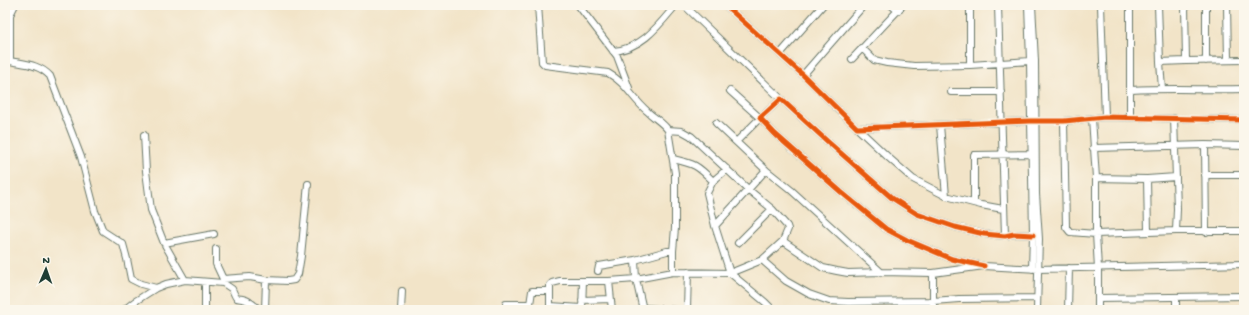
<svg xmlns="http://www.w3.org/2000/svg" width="1249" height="315" font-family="'Gochi Hand',sans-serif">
<rect width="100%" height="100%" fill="#fbf7ec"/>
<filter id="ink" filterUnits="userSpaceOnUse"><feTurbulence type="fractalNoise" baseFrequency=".025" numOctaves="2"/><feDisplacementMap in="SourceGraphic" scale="8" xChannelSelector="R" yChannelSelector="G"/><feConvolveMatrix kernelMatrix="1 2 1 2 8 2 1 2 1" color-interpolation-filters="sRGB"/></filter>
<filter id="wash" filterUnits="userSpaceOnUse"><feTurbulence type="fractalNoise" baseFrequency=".012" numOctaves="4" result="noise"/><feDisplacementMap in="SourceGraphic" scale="16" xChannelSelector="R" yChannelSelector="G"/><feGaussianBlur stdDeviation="0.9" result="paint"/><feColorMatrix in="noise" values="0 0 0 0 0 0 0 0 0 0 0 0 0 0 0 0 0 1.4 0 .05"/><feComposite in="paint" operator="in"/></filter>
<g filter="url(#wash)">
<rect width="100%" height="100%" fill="#f2e4c8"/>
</g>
<g filter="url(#ink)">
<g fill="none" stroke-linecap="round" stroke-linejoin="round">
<defs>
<path id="street" d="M15 5 10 15V61C24 64 39 64 50 76L81 157 95 211 103 231 123 244 127 259 131 279 141 284 156 288 166 284 185 280 164 243 151 210 146 171 144 135
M538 5 542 62 545 65 608 73C626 83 632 98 647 111 654 118 662 122 668 130L675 173V228L673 251
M578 5 617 56 629 88
M684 5 781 99
M725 5 803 75 857 128 1030 121H1064L1105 117 1244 120
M891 5 898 11
M998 5 1005 236
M1028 5 1030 61 1033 235 1032 269
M1032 5 1035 61 1036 194 1039 239 1037 310
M1101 5 1105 117
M1130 5V117
M1158 5 1160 62
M1227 5 1228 60
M862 48 874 60 887 63 914 66 970 65 1030 61
M613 51C642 49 659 25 676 5
M780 54 823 5
M852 59 903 5
M1186 61 1244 60
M1206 61V5
M970 65V5
M803 75 864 5
M1162 89 1160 62 1186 61 1185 5
M1131 90C1169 88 1206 90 1244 89
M730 91 760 118 737 141
M951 92H1001
M1092 118 1096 178V234L1176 231H1244
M1174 118 1177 209 1176 231
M1064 121 1066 227 1070 232 1096 234 1098 268V310
M716 123 766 170 791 190 881 272
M940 125 946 196
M857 128 889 158 913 179 946 196 981 205 1003 209
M668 130 682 131 691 136 749 190 772 209 787 226 788 229 783 241 823 268 837 271 848 273 881 272 933 273
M1093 148 1205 145
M673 159C695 164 697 165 713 181
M727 169 713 181 707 193 715 226 730 273 762 260 783 241
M1205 175H1244
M1096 178 1147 179 1176 177
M1147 179 1148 232
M974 203V155L1031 154
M715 226 766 170
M1206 232 1205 145 1244 146
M164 243 214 234
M738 243 772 209
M216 249V264L223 279
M762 260 786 281 809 294 829 301 848 302 933 301 959 299 1037 298
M984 266 952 259 907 240 886 229 841 192 775 134 760 118 781 99 827 141 892 198 917 214 955 227 984 234 1005 236 1014 234 1033 235
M598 271 599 266 635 260
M185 280 223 283 232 289C238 303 235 296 246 300 251 302 256 307 260 310
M609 281 612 310
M223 283V279L250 277 266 280 288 281 294 280 298 274 301 256 308 184
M1176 297V310
M1098 298 1244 296
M582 300 610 299
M506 304H530L532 291H550
M550 306 582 308
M643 308 675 310
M124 310 134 302 156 288
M205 310V282
M265 310 266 280
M401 310 402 291
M550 310V285L552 283 560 281H609L636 279 635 260 667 251H673V272
M582 310 583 281
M643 310 636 279 673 272 730 273 765 302 773 310
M687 310 688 272
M933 310V273L984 266 1038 269 1244 264
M1068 310 1069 268"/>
</defs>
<use href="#street" stroke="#697768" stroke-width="8"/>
<use href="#street" stroke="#fff" stroke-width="6"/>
<defs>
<path id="cycleway" d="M725 5 803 75 857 128 1030 121H1064L1105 117 1244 120
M984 266 952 259 907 240 886 229 841 192 775 134 760 118 781 99 827 141 892 198 917 214 955 227 984 234 1005 236 1014 234 1033 235"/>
</defs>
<use href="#cycleway" stroke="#fbf7ec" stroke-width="8"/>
<use href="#cycleway" stroke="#e8590c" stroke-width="5"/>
</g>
</g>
<rect width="1249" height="315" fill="none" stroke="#fbf7ec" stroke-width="20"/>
<g transform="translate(46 269) rotate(2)" stroke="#fbf7ec" stroke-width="3" paint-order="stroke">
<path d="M0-3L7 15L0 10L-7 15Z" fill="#1f3d34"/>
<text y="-6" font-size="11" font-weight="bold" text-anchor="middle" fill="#1f3d34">N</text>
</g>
</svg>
